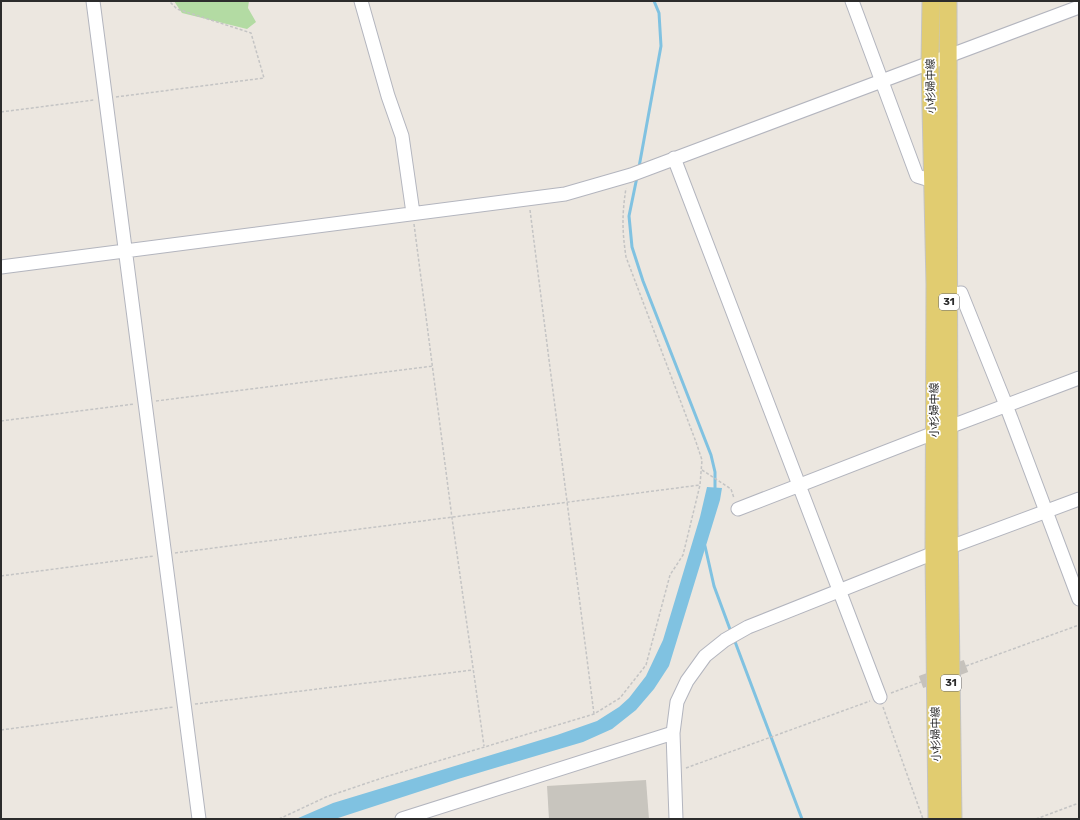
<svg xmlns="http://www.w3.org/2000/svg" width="1080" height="820" font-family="Rubik,'Noto Sans JP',sans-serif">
<rect width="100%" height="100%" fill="#ece7e0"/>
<path fill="#b3dba3" d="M174 1H249L248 8 256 22 247 29 182 13Z"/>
<path fill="#80c2e1" d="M707 487 722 488 720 500 669 666 654 689 636 710 612 729 583 742 458 779 335 819H296L333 803 557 735 597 721 619 707 629 698 646 676 663 640 700 517Z"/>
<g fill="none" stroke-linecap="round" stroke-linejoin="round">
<path stroke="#80c2e1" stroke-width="3" d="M639 167 661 46 659 13 654 1
M637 177 629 216 632 247 643 281 711 455 715 472V491
M705 546 714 586 731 632
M734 639 802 819"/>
</g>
<path fill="#c8c5be" d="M646 780 649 819H549L547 786Z"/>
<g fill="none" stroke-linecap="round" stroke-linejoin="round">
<path stroke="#c6c2bc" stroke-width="13" stroke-dasharray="13 6" stroke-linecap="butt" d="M921 682 966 666"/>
<defs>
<path id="minor" d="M93 1 199 819
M361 1 388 96 402 136 413 213
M852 1 917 176 933 181
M674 158 880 697
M1 267 565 194 631 175 1079 7
M949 295 961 293 1006 405 1079 599
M949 427 1079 378
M738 509 934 433
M402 819 673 733
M676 819 673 733 677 702 687 681 705 656 725 640 748 627 934 553 1079 499"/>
<path id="major" d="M931 1 930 63 935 284 934 553 937 819
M948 1 949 525 953 819"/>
</defs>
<use href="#minor" stroke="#b3b5be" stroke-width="15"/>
<use href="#major" stroke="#c4c4c4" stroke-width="19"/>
<path stroke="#c4c4c4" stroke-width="1.5" stroke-dasharray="3 2" stroke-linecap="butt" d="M116 97 264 78 251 33 177 9 169 1
M1 112 94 100
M530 210 594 714
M414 224 452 518 484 746
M156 401 433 366
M1 421 134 404
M702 470 731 489 734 498
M175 553 700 485
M1 576 154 556
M966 666 1079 625
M891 693 921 682
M195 704 473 670
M883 707 923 819
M1 730 174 707
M686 768 870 701
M279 819 326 797 385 777 594 714 620 698 646 665 670 575 683 555 700 485 702 460 696 442 626 257C622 230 622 214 626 188
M1036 819 1079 803"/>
<use href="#minor" stroke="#fff" stroke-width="13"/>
<use href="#major" stroke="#e1cc70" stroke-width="17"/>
</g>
<g text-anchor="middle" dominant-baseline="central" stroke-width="3.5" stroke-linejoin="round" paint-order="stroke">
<g fill="#fff" stroke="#6b6b6b" stroke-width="1">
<rect x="939" y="294" width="20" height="16" rx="3"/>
<rect x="941" y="675" width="20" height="16" rx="3"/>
</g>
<g font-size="10" font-weight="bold" fill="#2c2c2c">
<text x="949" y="302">31</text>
<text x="951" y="683">31</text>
</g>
<g font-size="11" fill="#2c2c2c" stroke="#fff">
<text transform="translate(931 86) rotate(-91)">小杉婦中線</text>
<text transform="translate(934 410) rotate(-90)">小杉婦中線</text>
<text transform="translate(936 734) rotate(-91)">小杉婦中線</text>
</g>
</g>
<rect width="1080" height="820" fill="none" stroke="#2c2c2c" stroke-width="4"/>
</svg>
